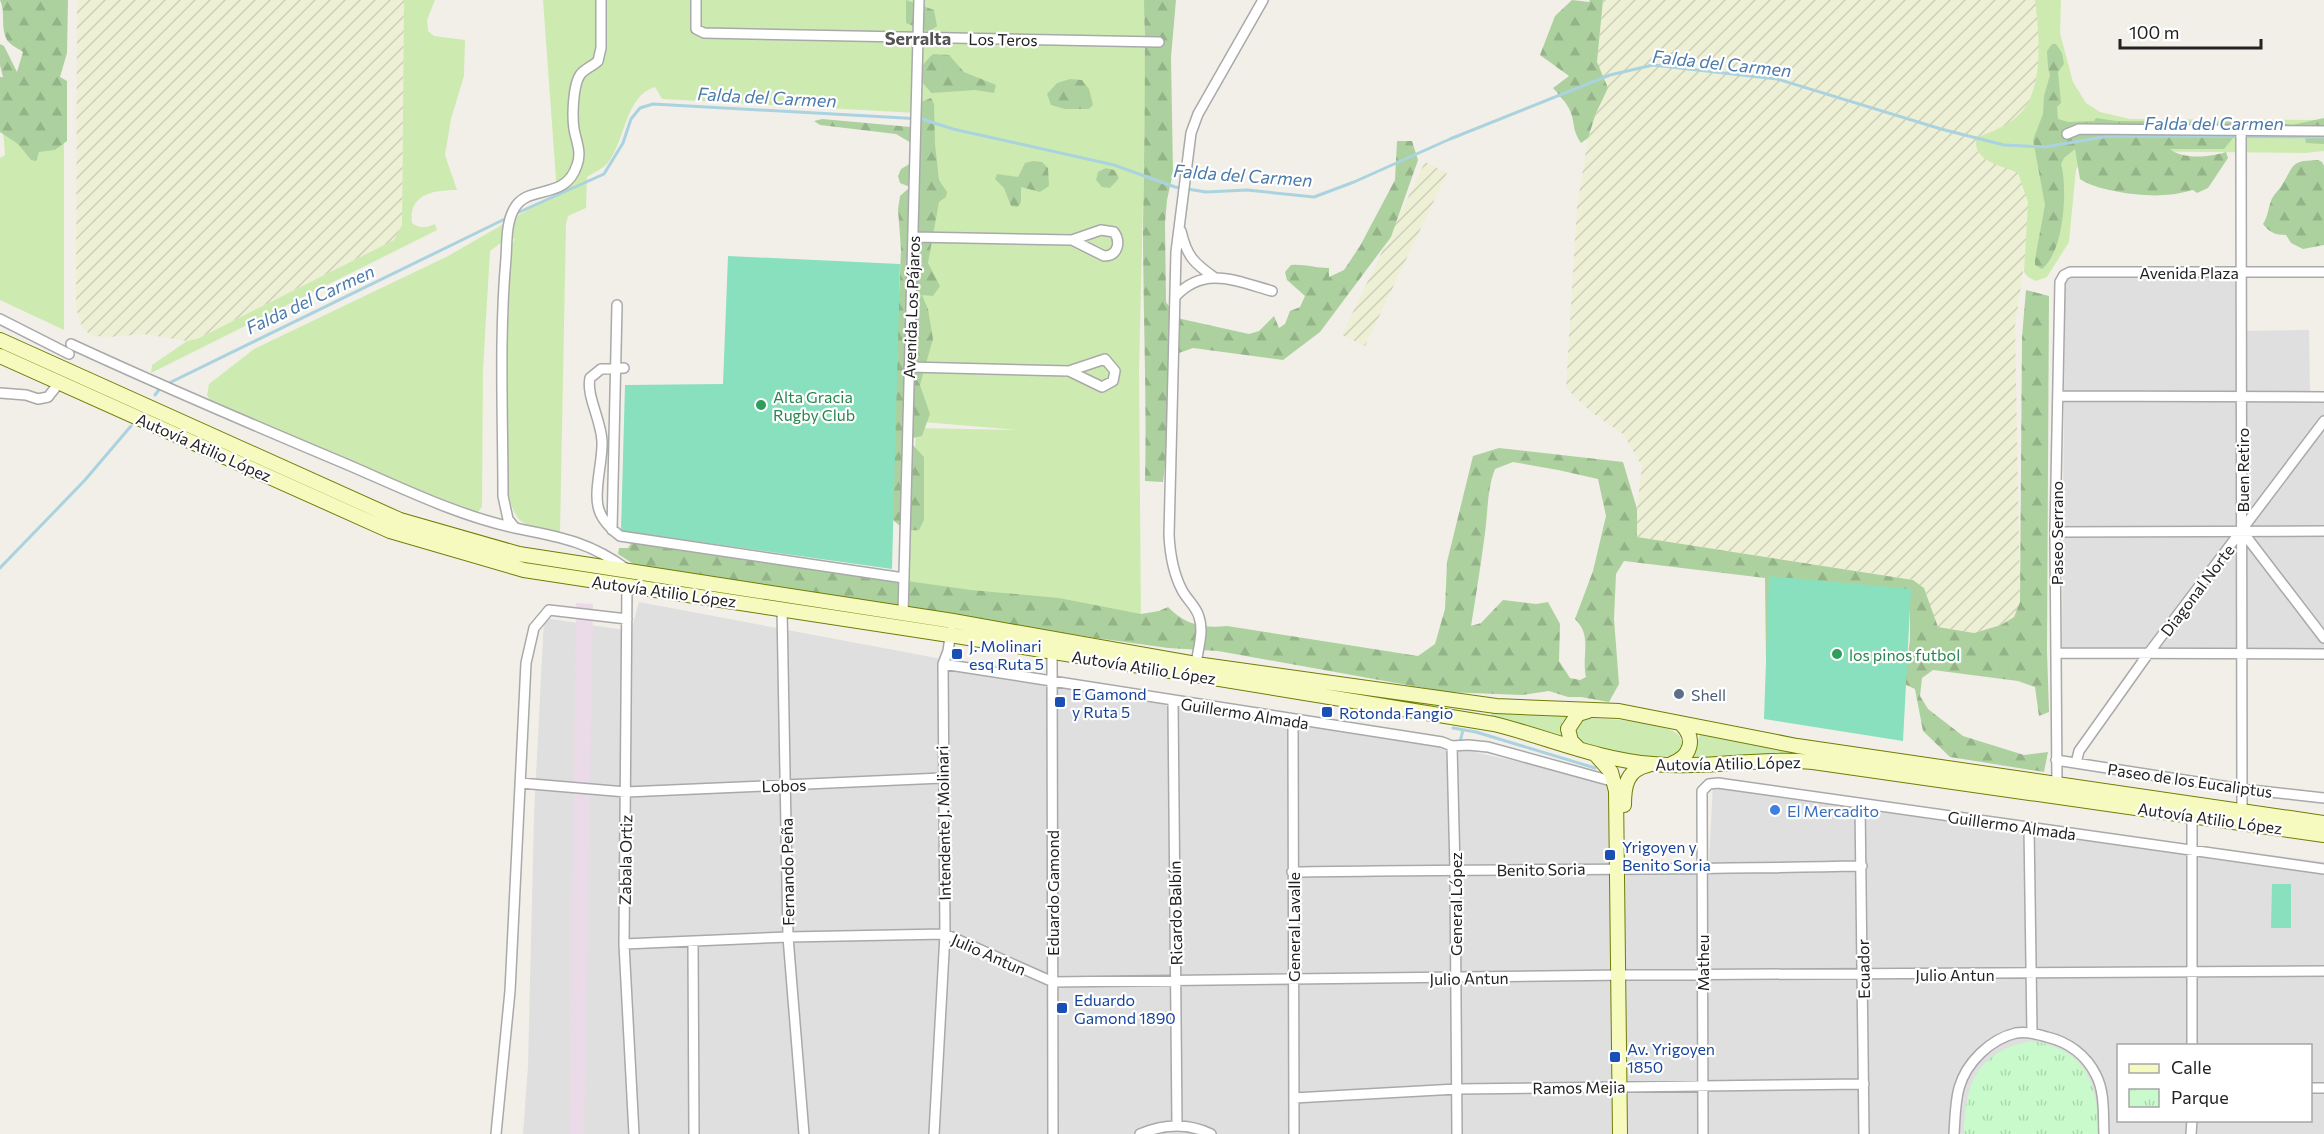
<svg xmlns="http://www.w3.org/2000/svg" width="2324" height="1134" font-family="Commissioner,sans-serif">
<defs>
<pattern id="farmland-furrows" width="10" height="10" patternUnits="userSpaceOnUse" patternTransform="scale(1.5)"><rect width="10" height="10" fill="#eef0d5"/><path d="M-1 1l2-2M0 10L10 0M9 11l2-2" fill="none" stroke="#ccceb7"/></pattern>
<pattern id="forest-firs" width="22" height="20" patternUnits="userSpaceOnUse" patternTransform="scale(1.5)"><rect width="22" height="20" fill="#add19e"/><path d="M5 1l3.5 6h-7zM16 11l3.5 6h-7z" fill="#95b388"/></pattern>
<pattern id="park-tufts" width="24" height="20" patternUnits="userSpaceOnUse" patternTransform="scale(1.5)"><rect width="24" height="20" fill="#c8facc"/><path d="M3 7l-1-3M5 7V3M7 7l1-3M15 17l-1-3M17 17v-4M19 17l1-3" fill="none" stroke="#acd6af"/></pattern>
</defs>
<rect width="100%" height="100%" fill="#f2efe9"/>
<path fill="#e0dfdf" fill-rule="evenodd" d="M2235 270 2236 331 2309 330 2310 391H2324V650H2062L2065 276Z
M639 602 947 660 1066 678 1470 751 1610 782 1615 866 1709 862 1713 782 2324 862V1134H523L528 1066 534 815 544 618 631 631ZM2118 1046H2310V1120H2118Z"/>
<path fill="#ebdbe8" d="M576 603 593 604 584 1134H570Z"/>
<path fill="url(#farmland-furrows)" d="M77 0H404L402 226 394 240 197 339 187 341 144 334 109 337 94 336 87 332 82 327 76 308Z
M1603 0H2037L2047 46 2023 164 2034 196 2015 326 2020 602 2014 617 2001 625 1974 633 1938 627 1924 588 1913 580 1636 537 1637 509 1642 466 1623 434 1591 412 1566 388 1577 207 1588 138 1596 113 1608 89 1597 63Z
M1425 162 1447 173 1365 346 1342 335Z"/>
<path fill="#cdebb0" d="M404 0H435L427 20 428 31 434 36 465 40 464 76 451 119 445 155 457 190C434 190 408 194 412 223 420 229 426 228 435 224L437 230 151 373 152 365 187 341 197 339 394 240 402 225Z
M543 0H919L916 113 662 99 655 87C625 95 625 143 607 164 602 169 593 173 587 177L586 208 568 216 566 224 560 534C526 525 514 528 508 489L507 293 511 246 515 239 502 242 490 251 483 370 482 507 478 512 441 502 210 400 207 395 209 384 254 349 448 256 557 193Z
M925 0H1145L1144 45 1146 73 1139 371 1141 623 908 590 916 428 1019 430 911 421Z
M2035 0H2061L2060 33 2073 82 2086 103 2100 112 2130 119 2324 120V151L2305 153 2103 151 2085 158 2076 169 2069 242 2047 277 2036 281 2028 277 2024 272 2028 202 2018 173C2001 165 1973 162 1976 138 1993 131 2013 124 2024 109 2044 81 2039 32 2035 0Z
M64 79V330L0 300V158L5 155 0 89Z
M1492 710 1516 714H1570L1562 722 1564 739 1490 720Z
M1584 718C1603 718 1662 722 1676 733 1681 736 1681 740 1682 745L1674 755C1655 761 1595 750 1577 740L1574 727Z
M1701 733 1803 754 1689 759Z"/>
<path fill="url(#forest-firs)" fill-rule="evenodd" d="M0 0H68L67 53 60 77 67 81V141L55 150 39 152 36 161 31 160 18 144 0 132V77H3L0 65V44L4 46 17 72 23 52C19 49 10 45 7 40 0 28 6 12 0 0Z
M906 0 934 10 937 26 929 32 906 23Z
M1144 0H1176L1171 57 1173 173 1167 200 1165 223 1166 302 1177 318 1249 334 1259 331 1274 316 1279 328 1285 324 1290 311 1300 307 1305 296 1287 280 1285 272 1291 265C1305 264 1315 268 1329 268V277L1344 270 1360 246 1395 180 1397 141H1412L1418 160 1391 237 1320 332 1283 360 1193 348 1179 353 1163 482 1145 481C1147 397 1143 313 1143 229 1144 153 1146 76 1144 0Z
M1572 0 1589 2 1590 0H1603L1597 62 1608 88 1596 113 1588 138 1581 143C1573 130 1575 129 1572 116 1569 105 1561 97 1553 88L1569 76 1540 55 1555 16Z
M2052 44H2056L2062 53 2064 64 2058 72 2061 103 2057 107 2058 119 2068 122 2094 121 2096 118 2116 121 2272 122 2292 125 2324 118V144L2306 143 2304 133 2289 134 2284 138C2274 138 2268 133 2259 133L2257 138H2233L2224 149H2170C2183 160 2210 157 2226 152L2228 158 2208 188 2197 193 2193 190C2184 192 2174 195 2164 195 2143 197 2097 191 2080 179L2075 149 2064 158 2061 164C2068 189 2064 252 2042 269L2035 265V259L2045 205 2033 140 2043 114 2044 96 2050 75 2048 68 2047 51Z
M933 54 949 55 964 72 996 85 994 93 975 90 932 93C915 77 916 70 933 54Z
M1070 79 1082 80 1089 89 1093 105 1089 109H1065L1051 105 1047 94 1057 83Z
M931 98 934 104 935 144 939 180 947 192 946 197 939 202 928 263 940 286 933 296 922 295 928 309 933 339 920 385 930 414 922 436 912 438 911 443 924 457V520L919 530C905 532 898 525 889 516L901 250 898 209 900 196 910 187 900 183 898 176 901 169 911 163 913 144 896 134 820 125 814 121 822 119 911 127 920 122 921 102Z
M2318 160 2322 162 2324 166V245L2303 249 2291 243 2286 235C2275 235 2269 232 2263 224 2268 216 2268 209 2271 201 2273 195 2279 190 2282 185 2295 164 2290 161 2318 160Z
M1033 161 1042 162 1048 168 1049 186 1040 192 1021 187V202L1018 207 1011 206 1004 188 995 179 997 174 1018 177 1025 163Z
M1106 168 1114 170 1119 178 1110 188 1102 187 1096 180 1098 172Z
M2026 290 2049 296 2047 651 2049 712 2039 716 2035 687 2018 681 1933 670 1922 678 1920 696 1928 709 1963 736 2024 755 2048 752 2044 772 1950 757 1923 731 1915 689 1904 684 1910 639V597L1766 660 1765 578 1624 561 1616 574 1614 619 1619 684 1609 702 1581 697H1568L1549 691 1522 695 1446 692 1218 651 1168 648 1096 638 638 567 618 554 619 548H628L632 542 971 590 1059 598 1141 614 1159 611 1168 607C1184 624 1204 629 1227 626L1418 656 1435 644 1445 609 1447 562 1473 456 1499 448 1623 462 1637 509V537L1913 580 1924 588 1938 627 1974 633 2001 625 2014 617 2020 602 2022 337ZM1513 462 1558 470 1598 479 1606 516 1593 571 1575 619C1593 637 1581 655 1586 677L1580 680 1570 678 1559 661 1560 624 1548 602 1536 604 1503 600 1481 623 1471 626C1476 595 1481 564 1485 533 1488 512 1487 489 1495 469Z"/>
<path fill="url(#park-tufts)" d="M2032 1041C2087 1051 2097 1082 2099 1134H1964C1965 1083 1977 1051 2032 1041Z"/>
<path fill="#88e0be" d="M728 256 900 264 892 569 621 531 625 385 723 384Z
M1769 576 1911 589 1903 741 1764 719Z
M2272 884H2291V928H2271Z"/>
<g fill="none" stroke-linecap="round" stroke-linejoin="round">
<path stroke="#aad3df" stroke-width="3" d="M515 214 604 174 623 143 631 119 640 108 653 104 922 119 953 129 1114 165 1175 187 1206 192 1247 190 1314 197 1354 182 1450 139 1610 75 1653 65 1777 79 1941 129 2004 145 2045 147 2109 136 2324 137
M167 384 509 217
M155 395 161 387
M0 568 85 480 131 426
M1453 728 1476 732 1595 768
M1460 742 1463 730"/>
<defs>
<path id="minor" d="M601 0V48L598 61C593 66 584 69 580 75 573 85 572 116 574 129 576 141 582 152 577 165 565 202 528 183 514 209 506 223 507 243 506 258 499 337 503 417 503 496L508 519 515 528C561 537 590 542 628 570
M696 0V29L704 33 1159 42
M2241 130 2242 811
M2067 134 2079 129 2324 131
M1181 231C1187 257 1194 263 1215 278
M913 237 1072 240 1101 230 1114 232C1121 242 1118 256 1104 256L1072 240
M1175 297C1204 265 1236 281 1272 291
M0 319 69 354
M71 344C162 386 253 425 346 464 402 488 456 515 515 528
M909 367 1069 371 1105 359 1115 371 1113 381 1102 387 1069 371
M624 368 601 369 590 378C586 395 601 420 602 441 603 460 594 489 598 506 600 518 611 529 620 536L904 578
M0 393 26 395 38 399 48 397 59 383
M2058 396 2324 397
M612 530 617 305
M2242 531 2324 638
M2055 532 2324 531
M627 586 624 944 634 1134
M782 609 788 937 804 1134
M903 614 919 0
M1052 652 1053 1134
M2056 653 2324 654
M943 664 1442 742 1452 746 1468 745 1488 747 1615 782
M1196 664C1198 649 1204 631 1199 617 1196 606 1187 600 1182 590 1173 573 1170 554 1169 535L1176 252 1191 133 1198 114 1263 0
M1173 702 1177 1125
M1293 720 1294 1134
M1452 746 1455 870 1457 1134
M2056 760 2242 789 2324 798
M2076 763 2079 751 2148 654 2324 421
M520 783 626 792 942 778
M2057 784 2055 532 2060 282 2064 275 2070 272H2324
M1860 804 1864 1134
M2192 815V1046
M2029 827 2032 1033
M1292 872C1482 869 1672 870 1862 866
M693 942 694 1134
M624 944 788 937 945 934 1053 982 1626 975 2324 971
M2310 1088H2324
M1294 1098 1457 1089 1864 1084
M496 1134 510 991 526 663 534 628 549 610 627 619
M934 1134 945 934 943 664 948 651 951 631
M1140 1134C1164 1124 1188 1123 1211 1134
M1703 1134 1702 791 1709 784 1718 783 2324 869
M1954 1134C1955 1119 1955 1103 1959 1088 1966 1063 1990 1039 2016 1033 2026 1031 2037 1034 2047 1037 2068 1042 2086 1055 2096 1075 2105 1092 2103 1115 2104 1134
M2191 1134 2192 1120"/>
<path id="secondary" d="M0 340 400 520 519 554 953 621 1196 664 1496 706 1619 711 1797 746 2324 823
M0 356 390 531 524 570 956 636 1494 724C1547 737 1598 760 1653 764 1707 769 1760 757 1813 762L2324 835
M1579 749 1571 741 1568 729 1578 714 1588 711
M1596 755 1611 772 1616 791 1620 1134
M1671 764C1691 757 1697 738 1680 723
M1624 805C1624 785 1627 770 1648 765"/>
</defs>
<use href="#minor" stroke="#a9a9a9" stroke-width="12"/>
<use href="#secondary" stroke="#707d05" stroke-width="16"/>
<use href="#minor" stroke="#fff" stroke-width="9"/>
<use href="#secondary" stroke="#f7fabf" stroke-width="14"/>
</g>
<g fill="#2e9e5b" stroke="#fff" stroke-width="2">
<circle cx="761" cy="405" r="6"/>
<circle cx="1837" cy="654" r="6"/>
</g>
<g fill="#1a4fb4" stroke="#fff" stroke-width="2">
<rect x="951" y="648" width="12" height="12" rx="3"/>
<rect x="1054" y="696" width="12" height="12" rx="3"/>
<rect x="1321" y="706" width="12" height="12" rx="3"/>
<rect x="1604" y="849" width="12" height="12" rx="3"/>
<rect x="1056" y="1002" width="12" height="12" rx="3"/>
<rect x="1609" y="1051" width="12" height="12" rx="3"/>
</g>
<circle fill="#5c6f8a" stroke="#fff" stroke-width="2" cx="1679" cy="694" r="6"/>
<circle fill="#3f7fe0" stroke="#fff" stroke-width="2" cx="1775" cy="810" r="6"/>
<g text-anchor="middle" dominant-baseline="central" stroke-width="4.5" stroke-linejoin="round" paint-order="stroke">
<g font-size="16" fill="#222" stroke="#fff">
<text transform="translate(1003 39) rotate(1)">Los Teros</text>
<text x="2189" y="272">Avenida Plaza</text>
<text transform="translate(911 307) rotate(-88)">Avenida Los Pájaros</text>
<text transform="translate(204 447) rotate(24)">Autovía Atilio López</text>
<text transform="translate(2242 470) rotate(-90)">Buen Retiro</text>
<text transform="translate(2056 533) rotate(-90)">Paseo Serrano</text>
<text transform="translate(2197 590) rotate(-53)">Diagonal Norte</text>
<text transform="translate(664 591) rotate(8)">Autovía Atilio López</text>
<text transform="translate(1144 667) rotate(9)">Autovía Atilio López</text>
<text transform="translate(1245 713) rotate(9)">Guillermo Almada</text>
<text transform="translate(1728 763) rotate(-1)">Autovía Atilio López</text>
<text transform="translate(2190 780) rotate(8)">Paseo de los Eucaliptus</text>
<text transform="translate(784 785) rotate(-2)">Lobos</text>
<text transform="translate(2210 818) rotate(8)">Autovía Atilio López</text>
<text transform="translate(943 823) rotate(-91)">Intendente J. Molinari</text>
<text transform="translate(2012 825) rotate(8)">Guillermo Almada</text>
<text transform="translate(625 860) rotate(-89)">Zabala Ortiz</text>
<text transform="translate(1541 869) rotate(-1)">Benito Soria</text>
<text transform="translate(787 872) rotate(-91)">Fernando Peña</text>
<text transform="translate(1052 893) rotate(-90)">Eduardo Gamond</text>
<text transform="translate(1455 904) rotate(-90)">General López</text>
<text transform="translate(1175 913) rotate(-91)">Ricardo Balbín</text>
<text transform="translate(1293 927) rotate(-90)">General Lavalle</text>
<text transform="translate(989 954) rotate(24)">Julio Antun</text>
<text transform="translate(1702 963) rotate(-90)">Matheu</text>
<text transform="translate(1863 969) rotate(-91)">Ecuador</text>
<text x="1955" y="974">Julio Antun</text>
<text transform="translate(1469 978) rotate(-1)">Julio Antun</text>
<text transform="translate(1579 1087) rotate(-1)">Ramos Mejia</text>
</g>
<g font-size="16" fill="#27864d" stroke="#fff" text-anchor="start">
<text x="773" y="396">Alta Gracia<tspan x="773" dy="18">Rugby Club</tspan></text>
<text x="1849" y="654">los pinos futbol</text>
</g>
<g font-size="16" fill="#164399" stroke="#fff" text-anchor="start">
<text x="969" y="645">J. Molinari<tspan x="969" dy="18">esq Ruta 5</tspan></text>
<text x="1072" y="693">E Gamond<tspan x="1072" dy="18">y Ruta 5</tspan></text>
<text x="1339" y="712">Rotonda Fangio</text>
<text x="1622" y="846">Yrigoyen y<tspan x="1622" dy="18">Benito Soria</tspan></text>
<text x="1074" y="999">Eduardo<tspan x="1074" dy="18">Gamond 1890</tspan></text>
<text x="1627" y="1048">Av. Yrigoyen<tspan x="1627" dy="18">1850</tspan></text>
</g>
<g font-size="16" fill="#4e5e75" stroke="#fff" text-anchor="start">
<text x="1691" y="694">Shell</text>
</g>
<g font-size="16" fill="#366cbe" stroke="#fff" text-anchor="start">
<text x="1787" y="810">El Mercadito</text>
</g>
<g font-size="18" font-weight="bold" fill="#555" stroke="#fff">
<text x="918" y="38">Serralta</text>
</g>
<g font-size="18" font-style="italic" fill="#4a7aab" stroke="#fff">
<text transform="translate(1722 63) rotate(6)">Falda del Carmen</text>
<text transform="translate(767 97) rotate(3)">Falda del Carmen</text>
<text x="2214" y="123">Falda del Carmen</text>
<text transform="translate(1243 175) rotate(4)">Falda del Carmen</text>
<text transform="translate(310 299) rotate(-25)">Falda del Carmen</text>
</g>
</g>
<rect x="2117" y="1044" width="195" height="78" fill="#ffffff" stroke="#a7a7a7" stroke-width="1.5"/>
<rect x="2129" y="1064" width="30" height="9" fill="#f7fabf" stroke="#a7a7a7" stroke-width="1.5"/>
<text x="2171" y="1074" font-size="18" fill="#222222">Calle</text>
<rect x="2129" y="1089" width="30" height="18" fill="url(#park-tufts)" stroke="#a7a7a7" stroke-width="1.5"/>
<text x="2171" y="1104" font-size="18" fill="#222222">Parque</text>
<path d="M2120 39v9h141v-9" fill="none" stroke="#222222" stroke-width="3"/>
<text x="2129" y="39" font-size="18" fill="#222222" stroke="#ffffff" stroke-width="4.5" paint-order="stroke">100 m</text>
</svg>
